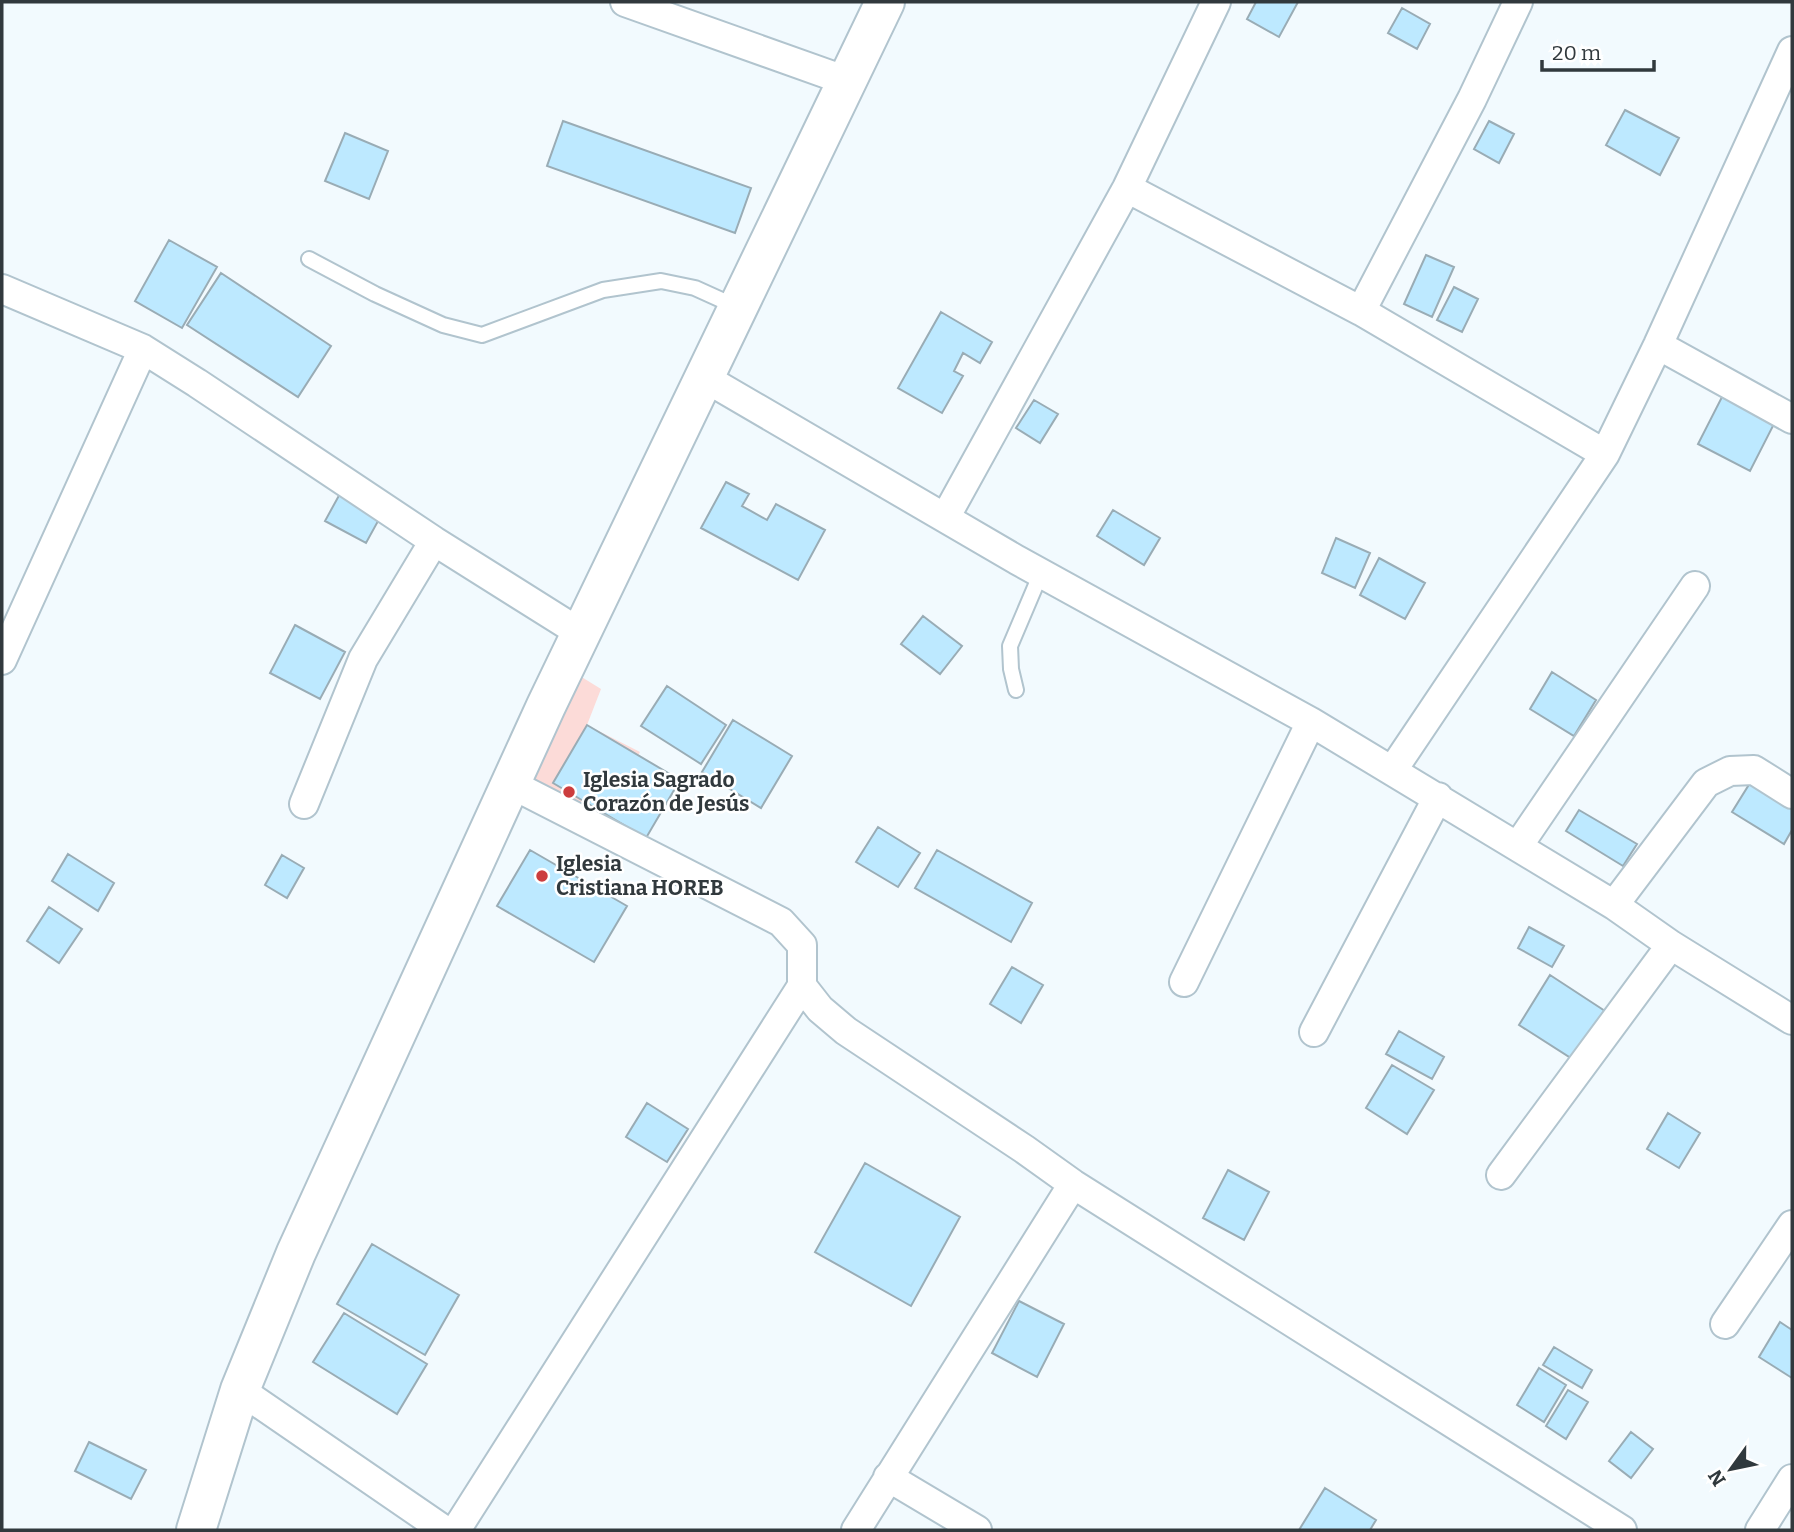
<svg xmlns="http://www.w3.org/2000/svg" width="1794" height="1532" font-family="Bitter,serif">
<rect width="100%" height="100%" fill="#f2fafe"/>
<path fill="#fcdbd8" d="M580 676 601 689 587 725 640 752 598 824 528 788Z"/>
<path fill="#bde9ff" stroke="#99acb5" stroke-width="2" d="M1256 2H1298L1279 37 1247 19Z
M1402 8 1430 24 1417 49 1388 33Z
M1625 110 1679 138 1660 175 1606 145Z
M563 121 751 188 735 233 547 166Z
M1489 121 1514 134 1499 163 1474 149Z
M345 133 388 151 369 199 325 181Z
M169 240 217 267 182 328 135 301Z
M1426 255 1454 267 1432 317 1404 304Z
M221 273 331 346 298 397 187 325Z
M1454 287 1478 299 1462 332 1437 320Z
M941 312 992 342 980 363 963 353 954 371 963 376 942 413 898 388Z
M1724 393 1776 420 1750 471 1698 444Z
M1034 400 1058 414 1040 443 1016 428Z
M726 482 749 494 742 506 767 520 776 504 825 530 798 580 701 528Z
M342 490 383 512 366 543 325 521Z
M1113 510 1160 538 1144 565 1097 536Z
M1336 538 1370 553 1355 588 1322 573Z
M1379 558 1425 583 1405 619 1360 595Z
M923 616 962 646 940 674 901 644Z
M295 625 345 652 320 699 270 673Z
M1552 672 1596 700 1574 736 1530 709Z
M667 686 726 725 701 764 641 726Z
M733 720 792 756 761 808 702 772Z
M587 725 680 780 646 838 553 783Z
M1750 783 1792 809V830L1784 844 1732 812Z
M1579 810 1637 844 1623 866 1566 831Z
M878 827 920 853 898 887 856 862Z
M530 850 627 906 594 962 497 906Z
M937 850 1032 903 1011 942 915 888Z
M68 854 114 883 98 911 52 881Z
M282 855 304 868 287 898 265 885Z
M49 907 82 929 59 963 27 941Z
M1529 927 1564 946 1552 967 1518 948Z
M1012 967 1043 985 1021 1023 990 1004Z
M1550 975 1605 1011 1574 1060 1519 1025Z
M1399 1031 1444 1057 1432 1079 1386 1054Z
M1392 1065 1434 1090 1407 1134 1366 1108Z
M647 1103 688 1129 667 1162 626 1137Z
M1668 1113 1700 1133 1679 1168 1647 1149Z
M865 1163 960 1217 911 1306 815 1252Z
M1228 1170 1269 1192 1244 1240 1203 1218Z
M372 1244 459 1295 425 1355 337 1304Z
M1019 1301 1064 1324 1037 1377 992 1353Z
M344 1313 427 1364 397 1414 313 1362Z
M1780 1322 1792 1330V1378L1759 1357Z
M1554 1347 1592 1370 1582 1388 1543 1365Z
M1539 1368 1566 1385 1544 1422 1517 1405Z
M1568 1390 1588 1402 1566 1439 1546 1426Z
M1631 1432 1653 1449 1631 1478 1609 1461Z
M89 1442 146 1470 131 1499 75 1471Z
M1325 1488 1376 1520 1370 1530H1299Z"/>
<g fill="none" stroke-linecap="round" stroke-linejoin="round">
<defs>
<path id="lane" d="M309 259 375 294 443 325 482 335 603 290 661 281 695 288 737 307
M1016 690 1011 669 1010 646 1041 573"/>
<path id="street" d="M625 2 847 81
M1127 188 1361 311 1605 454
M2 289 143 349 197 383 434 541 582 634
M1361 311 1472 99 1518 2
M1658 345 1792 419
M705 378 1017 560 1311 722 1614 905 1671 945 1792 1020
M945 518 1127 188 1216 2
M2 660 143 349
M1392 771 1605 454 1658 345 1792 51
M511 784 781 922 802 945V986L820 1009 846 1031 1024 1149 1073 1184 1622 1530
M304 804 363 659 434 541
M1518 846 1695 586
M1614 905 1706 783 1730 771 1754 770 1792 794
M1184 982 1311 722
M1314 1032 1438 797
M1501 1175 1671 945
M1725 1324 1792 1225
M240 1390 444 1530
M888 1477 977 1530
M456 1530 802 986
M856 1530 1073 1184
M1760 1530 1792 1479"/>
<path id="secondary" d="M196 1530 240 1390 296 1253 546 706 885 2"/>
</defs>
<use href="#lane" stroke="#b1c4ce" stroke-width="18"/>
<use href="#street" stroke="#b1c4ce" stroke-width="32"/>
<use href="#secondary" stroke="#b1c4ce" stroke-width="42"/>
<use href="#lane" stroke="#fff" stroke-width="14"/>
<use href="#street" stroke="#fff" stroke-width="28"/>
<use href="#secondary" stroke="#fff" stroke-width="38"/>
</g>
<g fill="#cc3d3e" stroke="#fff" stroke-width="2.5">
<circle cx="569" cy="792" r="7"/>
<circle cx="542" cy="876" r="7"/>
</g>
<g text-anchor="middle" dominant-baseline="central" stroke-width="5" stroke-linejoin="round" paint-order="stroke">
<g font-size="21" font-weight="bold" fill="#31393d" stroke="#fff" text-anchor="start">
<text x="583" y="780">Iglesia Sagrado<tspan x="583" dy="24">Corazón de Jesús</tspan></text>
<text x="556" y="864">Iglesia<tspan x="556" dy="24">Cristiana HOREB</tspan></text>
</g>
</g>
<rect width="1794" height="1532" fill="none" stroke="#31393d" stroke-width="7"/>
<g transform="translate(1731 1469) rotate(237)" stroke="#ffffff" stroke-width="5" paint-order="stroke">
<path d="M0-5L12 26L0 18L-12 26Z" fill="#31393d"/>
<text y="-10" font-size="19" font-weight="bold" text-anchor="middle" fill="#31393d">N</text>
</g>
<path d="M1542 60v10h112v-10" fill="none" stroke="#31393d" stroke-width="3.5"/>
<text x="1552" y="60" font-size="21" fill="#31393d" stroke="#ffffff" stroke-width="5" paint-order="stroke">20 m</text>
</svg>
